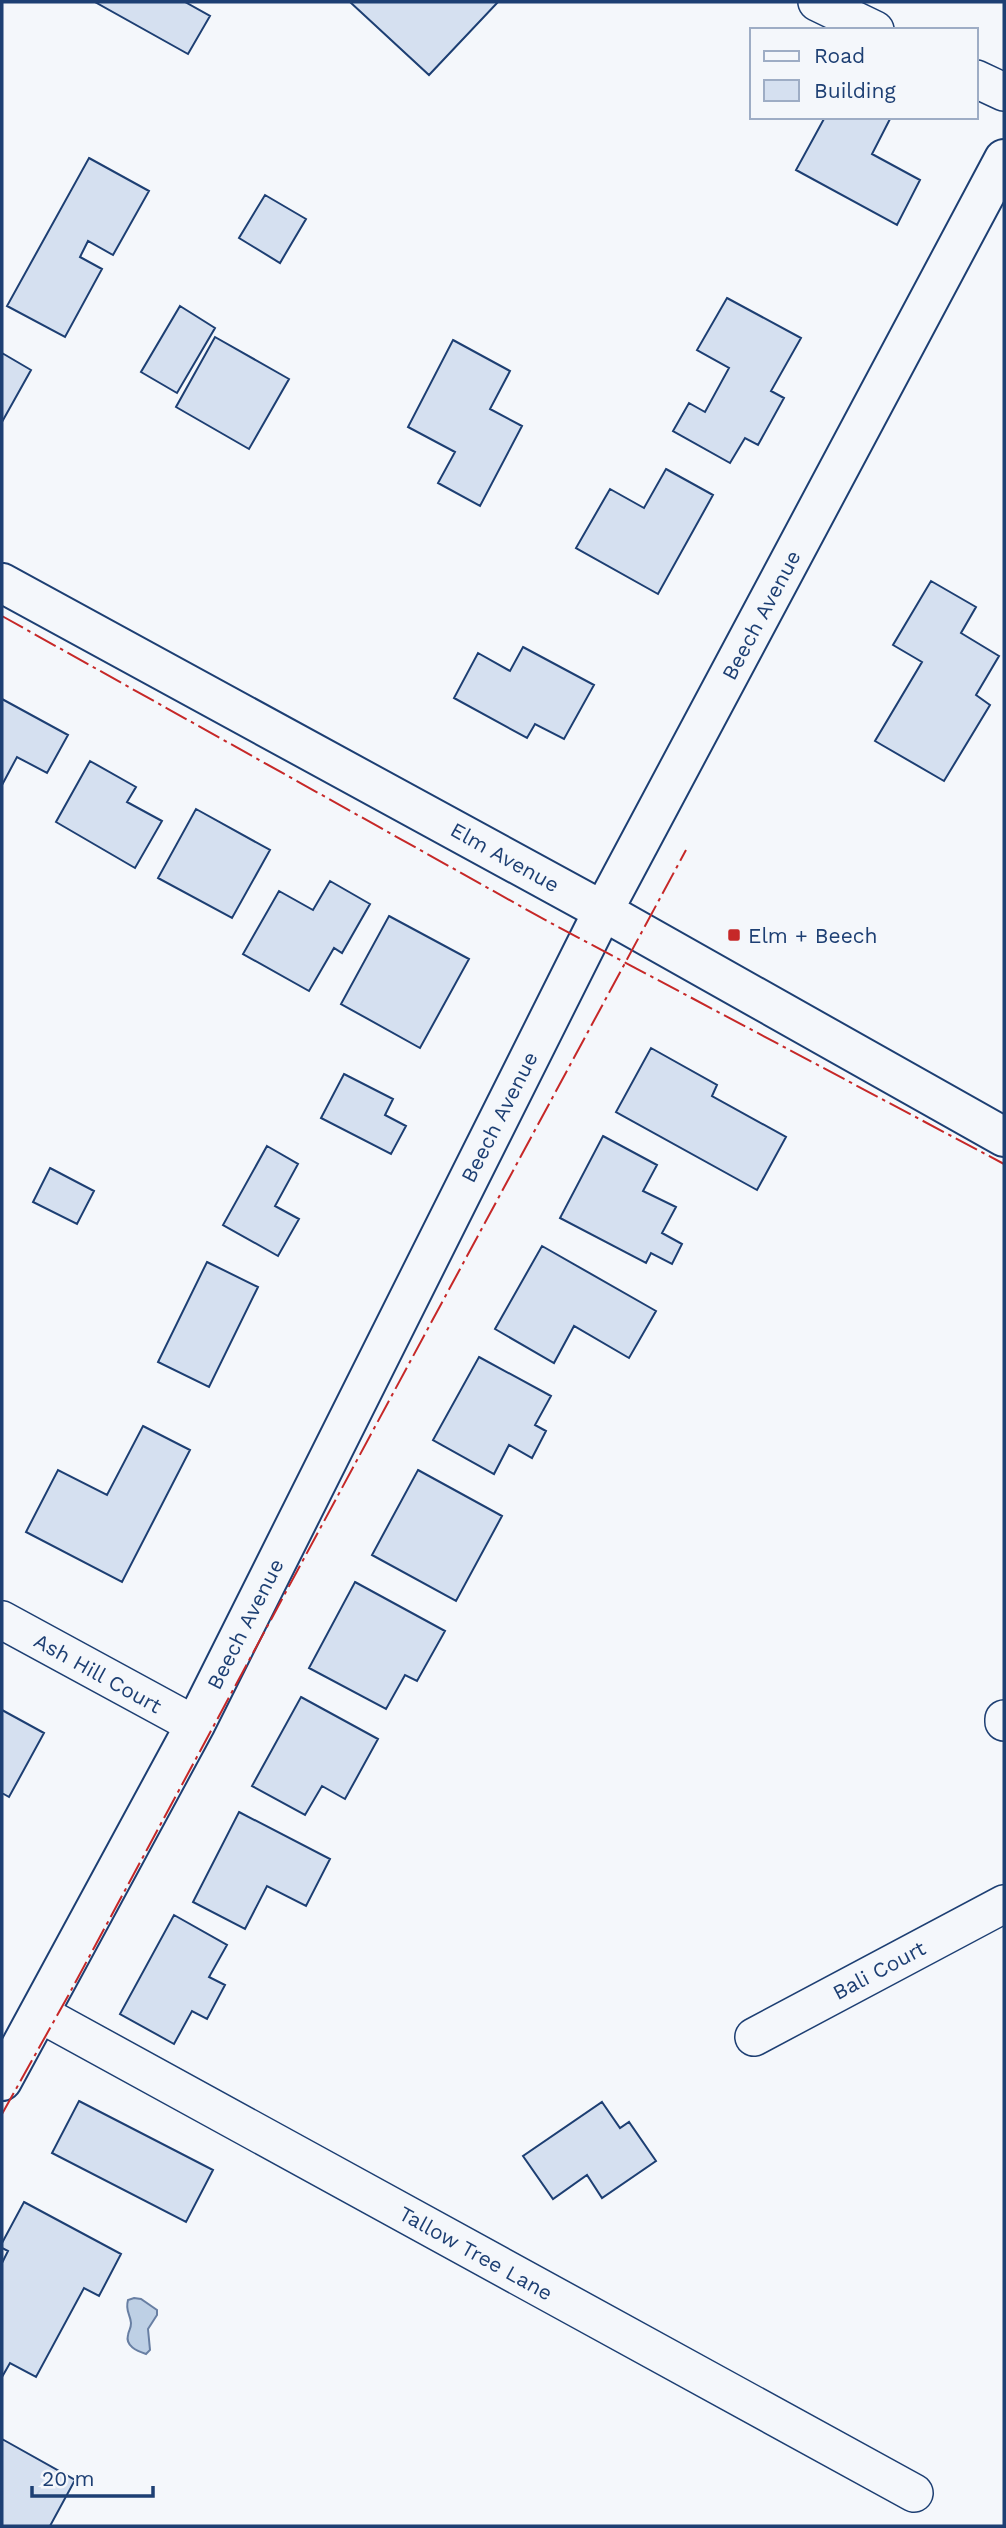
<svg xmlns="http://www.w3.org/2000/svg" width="1006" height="2528" font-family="'Work Sans',sans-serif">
<rect width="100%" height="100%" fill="#f4f7fb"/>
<path fill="#bed0e5" stroke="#687fa3" stroke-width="2" d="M134 2298 141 2299 157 2310V2315L148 2329 150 2350 146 2354C137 2351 125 2346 128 2335 129 2329 131 2329 131 2323 130 2313 125 2311 128 2300Z"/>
<path fill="#d5e0f0" stroke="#1d3f73" stroke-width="2" d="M95 2H185L210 16 188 54Z
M350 2H498L429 75Z
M825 117H891L872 154 920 180 897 225 796 170Z
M89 158 149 191 113 255 88 241 80 257 102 269 65 337 7 306Z
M265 195 306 219 280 263 239 238Z
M727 298 801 338 771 391 784 398 758 445 745 438 730 463 673 431 689 403 705 412 729 368 697 350Z
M180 306 215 328 177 393 141 372Z
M215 337 289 379 249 449 176 407Z
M453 340 510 371 490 409 522 426 480 506 438 483 455 452 408 427Z
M2 353 31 370 2 422Z
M666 469 713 495 658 594 576 548 610 489 644 508Z
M931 581 976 607 961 633 999 656 976 695 990 705 944 781 875 741 922 662 893 645Z
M523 647 594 685 564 739 535 724 527 738 454 698 478 653 510 671Z
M2 699 68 735 47 773 17 757 2 785Z
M90 761 136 787 127 802 162 821 135 868 56 822Z
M196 809 270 850 232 918 158 878Z
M330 881 370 904 342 953 334 948 309 991 243 954 279 891 313 910Z
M389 916 469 959 420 1048 341 1004Z
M651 1048 717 1085 712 1096 786 1137 757 1190 616 1112Z
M344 1074 393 1099 385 1115 406 1126 391 1154 321 1118Z
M603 1136 657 1165 643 1191 676 1207 662 1233 682 1244 672 1264 651 1253 646 1263 560 1218Z
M267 1146 298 1164 275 1206 299 1219 278 1256 223 1225Z
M50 1168 94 1191 77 1224 33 1202Z
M542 1246 656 1311 629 1358 574 1326 554 1363 495 1329Z
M207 1262 258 1287 209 1387 158 1362Z
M479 1357 551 1396 535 1425 546 1431 532 1458 509 1445 494 1474 433 1440Z
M143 1426 190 1450 122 1582 26 1532 58 1470 107 1495Z
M418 1470 502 1516 456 1601 372 1555Z
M355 1582 445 1631 417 1681 405 1675 386 1709 309 1668Z
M301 1697 378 1739 345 1799 322 1786 305 1815 252 1786Z
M2 1710 44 1733 9 1797 2 1793Z
M239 1812 330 1859 306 1906 267 1886 245 1929 193 1902Z
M174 1915 227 1945 209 1977 225 1985 207 2019 192 2011 174 2044 120 2014Z
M79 2101 213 2170 186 2222 52 2153Z
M602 2102 620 2128 629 2122 656 2161 602 2198 587 2175 553 2199 523 2156Z
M24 2202 121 2254 99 2296 84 2288 36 2377 10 2363 2 2377V2263L8 2251 2 2248V2243Z
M2 2439 75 2480 50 2526H2Z"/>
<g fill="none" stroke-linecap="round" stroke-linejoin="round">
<defs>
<path id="street" d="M817 2 875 30
M976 79 1004 92
M2 1620 195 1725
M1004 1719V1722
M39 2013 914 2493
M754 2037 1004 1904"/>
<path id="secondary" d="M2 583 603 911 1004 1137
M2 2081 195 1725 603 911 1004 159"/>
</defs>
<use href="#street" stroke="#1d3f73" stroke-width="40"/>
<use href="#secondary" stroke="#1d3f73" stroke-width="42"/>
<use href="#street" stroke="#f4f7fb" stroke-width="37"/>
<use href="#secondary" stroke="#f4f7fb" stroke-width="38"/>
<path stroke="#c62828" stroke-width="2" stroke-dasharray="24 5 3.5 5" stroke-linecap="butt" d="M2 616 547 921 1004 1164
M2 2114 68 1996 686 850"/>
</g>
<rect fill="#c62828" stroke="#f4f7fb" stroke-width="2.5" x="727" y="928" width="14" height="14" rx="3.5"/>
<g text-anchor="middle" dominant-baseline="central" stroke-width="5" stroke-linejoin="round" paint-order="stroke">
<g font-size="21" fill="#1d3f73" stroke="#f4f7fb">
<text transform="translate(761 615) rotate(-62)">Beech Avenue</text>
<text transform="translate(505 857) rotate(29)">Elm Avenue</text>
<text transform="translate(499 1117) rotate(-63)">Beech Avenue</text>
<text transform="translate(245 1624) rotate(-63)">Beech Avenue</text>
<text transform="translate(98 1673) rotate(29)">Ash Hill Court</text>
<text transform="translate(879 1970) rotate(-28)">Bali Court</text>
<text transform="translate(476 2253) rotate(29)">Tallow Tree Lane</text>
</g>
<g font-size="21" fill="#1d3f73" stroke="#f4f7fb" text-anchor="start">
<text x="748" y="935">Elm + Beech</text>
</g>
</g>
<rect width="1006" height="2528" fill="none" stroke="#1d3f73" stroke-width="7"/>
<rect x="750" y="28" width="228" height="91" fill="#f4f7fb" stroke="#9eadc5" stroke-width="2"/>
<rect x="764" y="51" width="35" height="10" fill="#f4f7fb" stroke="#9eadc5" stroke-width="2"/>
<text x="814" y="63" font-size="21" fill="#1d3f73">Road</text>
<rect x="764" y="80" width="35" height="21" fill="#d5e0f0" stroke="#9eadc5" stroke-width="2"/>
<text x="814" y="98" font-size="21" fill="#1d3f73">Building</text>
<path d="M32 2486v10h121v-10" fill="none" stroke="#1d3f73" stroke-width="3.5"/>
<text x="42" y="2486" font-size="21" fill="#1d3f73" stroke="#f4f7fb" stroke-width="5" paint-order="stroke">20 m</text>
</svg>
